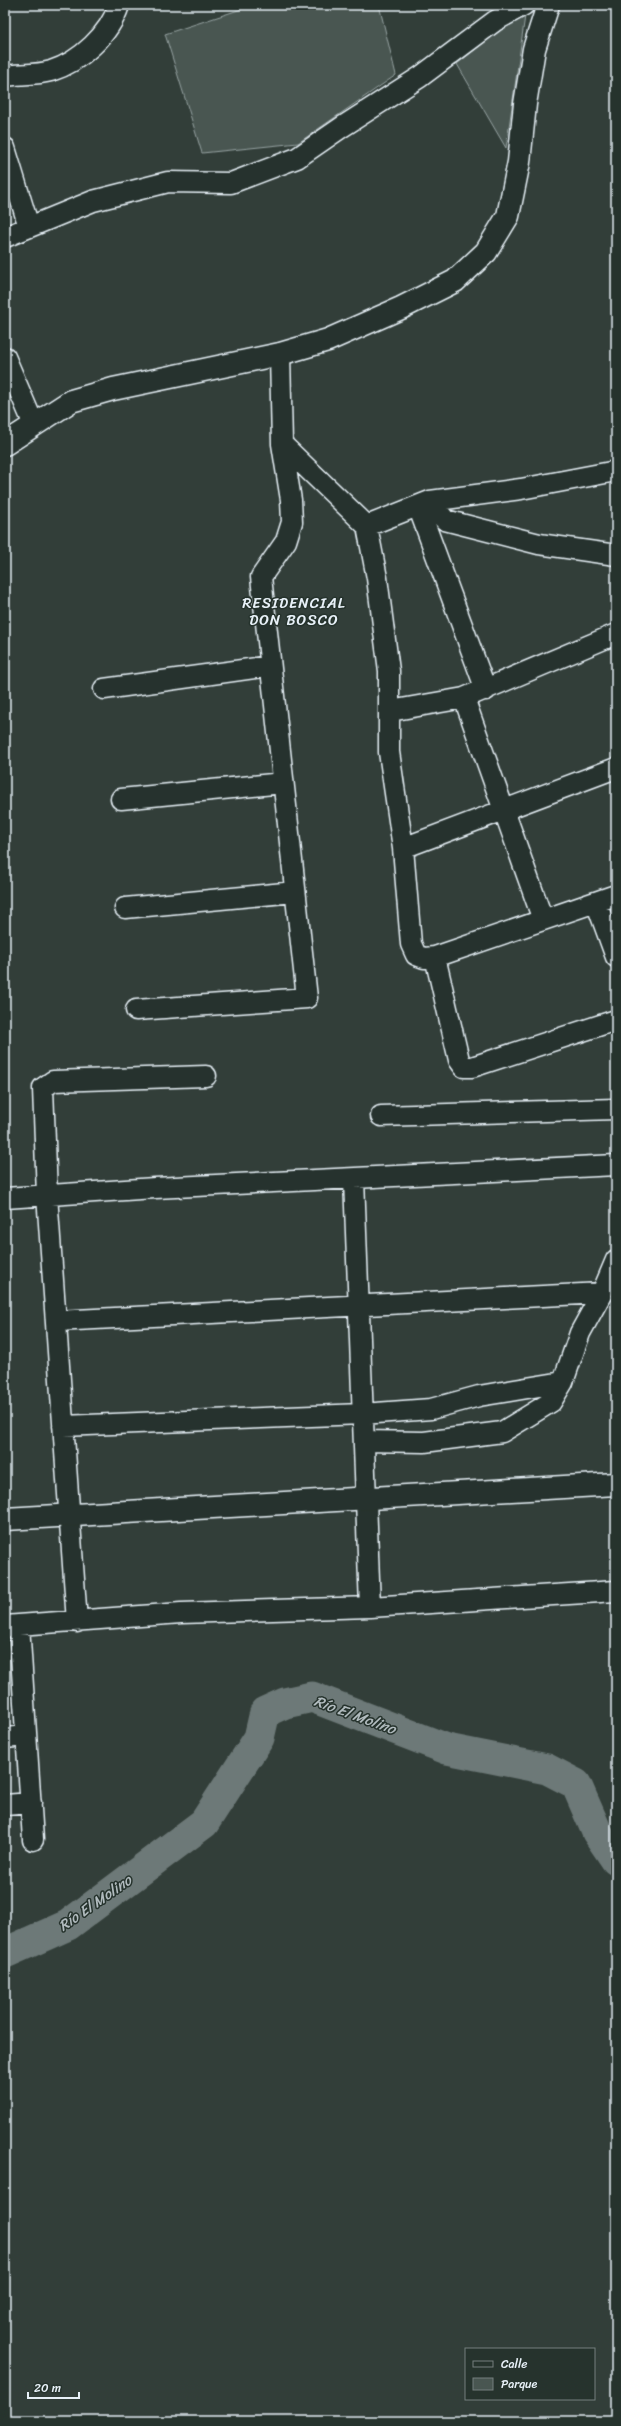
<svg xmlns="http://www.w3.org/2000/svg" width="621" height="2426" font-family="Sriracha,sans-serif">
<rect width="100%" height="100%" fill="#323e39"/>
<filter id="ink" filterUnits="userSpaceOnUse"><feTurbulence type="fractalNoise" baseFrequency=".025" numOctaves="2"/><feDisplacementMap in="SourceGraphic" scale="8" xChannelSelector="R" yChannelSelector="G"/><feConvolveMatrix kernelMatrix="1 2 1 2 8 2 1 2 1" color-interpolation-filters="sRGB"/></filter>
<g filter="url(#ink)">
<path fill="#495651" stroke="#98a4a4" d="M254 5H379L396 75 298 143 202 153 165 34Z
M526 9 506 148 457 64Z"/>
<g fill="none" stroke-linecap="round" stroke-linejoin="round">
<path stroke="#6d7978" stroke-width="31" d="M5 1953 68 1925 204 1823 259 1738 265 1712 285 1703 312 1697 447 1749 547 1769 576 1784 597 1832 616 1860"/>
<defs>
<path id="street" d="M5 76C19 74 37 75 51 71 80 62 110 34 119 5
M5 148 29 227
M5 237 93 201 168 182 231 183 297 158 342 127 420 77 495 21 524 5
M5 357 34 425
M282 444 367 526 377 578 389 671V752L403 848 411 944 416 955 424 958 435 957 616 895
M430 501 445 520 539 544 616 555
M418 506 486 690
M367 526 430 501 521 489 616 471
M104 689 270 666
M464 698 543 920
M390 711 464 698 616 634
M121 799 283 783
M403 848 616 768
M596 902 616 957
M125 908 295 892
M435 957 459 1060 464 1067H472L616 1020
M136 1010 307 998 261 577 286 541 292 522 291 500 282 444 280 354
M381 1116 616 1109
M354 1179 370 1607
M5 1198 155 1188 616 1165
M56 1321 602 1293
M63 1426 362 1414 431 1409 479 1396 563 1382
M364 1441 424 1442 502 1432 551 1402 563 1382 580 1333 602 1293 616 1260
M77 1622 47 1195 43 1088 53 1081 206 1076
M19 1625 33 1840
M5 1626 181 1613 370 1607 616 1591
M5 1738 26 1736
M5 1805 31 1803"/>
<path id="secondary" d="M5 444 71 401 113 389 280 354 328 340 401 308 455 281 486 252 508 216 519 162 525 104 534 49 548 5
M5 1519 616 1484"/>
</defs>
<use href="#street" stroke="#e8f1f8" stroke-width="23"/>
<use href="#secondary" stroke="#e8f1f8" stroke-width="25"/>
<use href="#street" stroke="#26332d" stroke-width="20"/>
<use href="#secondary" stroke="#26332d" stroke-width="22"/>
</g>
</g>
<g text-anchor="middle" dominant-baseline="central" stroke-width="3" stroke-linejoin="round" paint-order="stroke">
<g font-size="15" letter-spacing="1" fill="#e8f1f8" stroke="#26332d">
<text x="294" y="603">RESIDENCIAL<tspan x="294" dy="17">DON BOSCO</tspan></text>
</g>
<g font-size="15" font-style="italic" fill="#b1bbbe" stroke="#26332d">
<text transform="translate(355 1715) rotate(20)">Río El Molino</text>
<text transform="translate(95 1903) rotate(-35)">Río El Molino</text>
</g>
</g>
<rect width="621" height="2426" fill="none" stroke="#26332d" stroke-width="20"/>
<rect x="10" y="10" width="601" height="2406" fill="none" stroke="#e8f1f8" stroke-width="1.5" filter="url(#ink)"/>
<rect x="465" y="2348" width="130" height="52" fill="#26332d" stroke="#747f7e"/>
<rect x="473" y="2361" width="20" height="6" fill="#26332d" stroke="#747f7e"/>
<text x="501" y="2368" font-size="12" fill="#e8f1f8">Calle</text>
<rect x="473" y="2378" width="20" height="12" fill="#495651" stroke="#747f7e"/>
<text x="501" y="2388" font-size="12" fill="#e8f1f8">Parque</text>
<path d="M28 2392v6h51v-6" fill="none" stroke="#e8f1f8" stroke-width="2"/>
<text x="34" y="2392" font-size="12" fill="#e8f1f8" stroke="#26332d" stroke-width="3" paint-order="stroke">20 m</text>
</svg>
